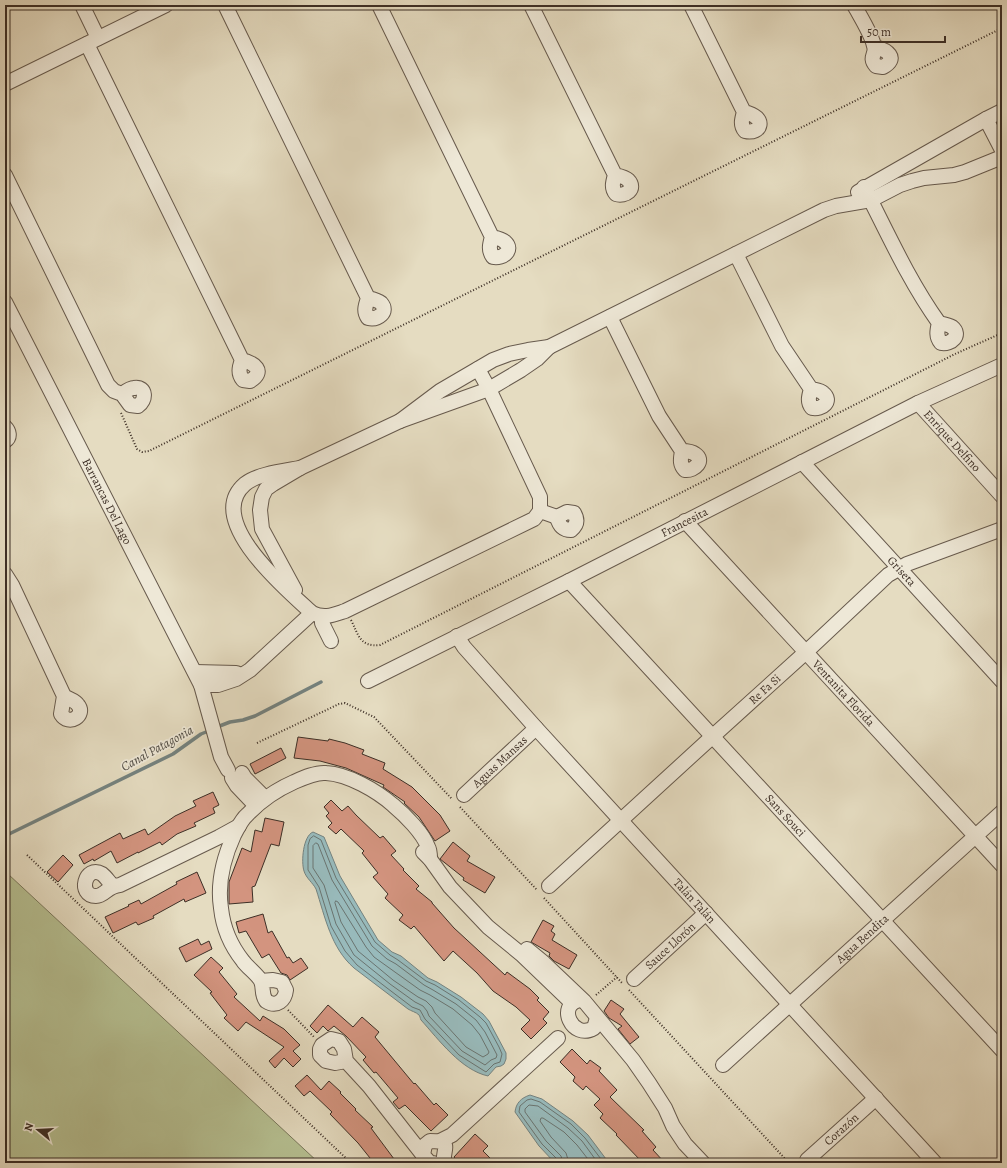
<svg xmlns="http://www.w3.org/2000/svg" width="1007" height="1168" font-family="Alegreya,serif">
<rect width="100%" height="100%" fill="#e5dcc1"/>
<filter id="stains"><feTurbulence type="fractalNoise" baseFrequency=".005" numOctaves="4"/><feColorMatrix values="0 0 0 0 .2 0 0 0 0 .09 0 0 0 0 .02 0 0 0 .5 -.17"/></filter>
<radialGradient id="worn" r=".72"><stop offset=".6" stop-color="#630" stop-opacity="0"/><stop offset="1" stop-color="#630" stop-opacity=".3"/></radialGradient>
<path fill="#b6c092" stroke="#7a785c" d="M8 874 319 1163H5V875Z"/>
<path fill="#98babb" stroke="#74827f" d="M313 832 324 837 340 876 378 940 392 952 401 956 428 978 437 982 461 997 483 1014 489 1021 506 1053V1059L504 1064 501 1066 496 1067 488 1076C461 1070 439 1040 421 1020 420 1018 420 1016 419 1015 416 1012 411 1011 408 1009 390 995 372 982 354 968 331 948 325 917 316 889 313 883 306 878 304 871 301 862 303 836 313 832Z
M530 1095 542 1099 573 1121 588 1135 609 1163H555L539 1146 515 1112C516 1103 521 1098 530 1095Z"/>
<g fill="none" stroke-linecap="round" stroke-linejoin="round">
<path stroke="#6a7470" stroke-width="1" d="M314 836 321 840 336 878 375 942 390 955 398 960 426 981 435 985 459 1000 480 1017 486 1023 499 1047 502 1054 500 1062 494 1064 486 1072 459 1055 425 1019 420 1010 412 1007 387 988 357 965 345 951 331 926 319 887 308 870V845L310 839Z
M316 843 318 844 332 880 372 946 387 959 396 964 424 985 433 990 456 1004 476 1020 485 1032 497 1055 496 1058 491 1060 485 1065 462 1051 429 1016 427 1011 423 1006 415 1002 390 984 354 955 336 924 324 885 313 868V846Z
M336 901 338 902 366 947 374 957 420 990 430 995 453 1009 472 1025 480 1035 489 1052 488 1054 483 1057 466 1047 435 1013 432 1007 426 1001 418 997 393 980 358 951 341 922 335 903Z
M558 1163 557 1159 542 1144 519 1112 520 1106 527 1100 531 1099 540 1102 571 1124 585 1138 604 1163
M563 1163 561 1156 546 1141 525 1112V1109L529 1105 538 1106 568 1128 582 1141 598 1163
M569 1163 566 1153 551 1137 540 1121 541 1118H543L564 1132 577 1145 591 1163"/>
<path stroke="#74827f" stroke-width="3.5" d="M217 727 230 722 243 720 255 716 321 682
M5 836 173 754 201 734 211 730"/>
</g>
<path fill="#d3947f" stroke="#3d2f26" d="M298 737 328 741 329 739 345 743 364 750 362 754 385 763 383 769 412 787 440 815 450 831 435 841 419 817 404 803 405 802 383 787 384 785 346 768 320 761 294 758Z
M281 748 286 758 255 774 250 764Z
M213 792 219 805 213 808 215 813 194 823 196 826 177 834 162 845 160 842 138 853V852L117 863 111 851 94 861 93 859 84 864 79 855 120 833 123 839 145 829 148 835 175 816 196 806 193 801Z
M331 800 342 811 348 806 356 815 380 838 383 836 396 851 391 855 404 869 403 870 419 886 416 889 432 902V903L454 928 505 975 507 972 530 989 539 998 537 1000 549 1012 543 1019 547 1023 531 1039 521 1029 530 1020 516 1007 493 991 477 973 453 951 444 961 414 926 411 929 399 920 403 915 385 898 388 894 373 877 378 873 362 853 364 851 341 829 336 834 328 827 332 823 326 816 329 813 324 807Z
M265 818 284 822 279 846 271 844 255 886 252 887 253 902 229 904V882L242 848 251 852 255 830 262 832Z
M453 842 470 856 467 861 495 877 485 893 463 880 464 878 440 859Z
M63 855 73 865 58 882 47 872Z
M197 872 206 893 185 902 184 899 153 916 154 918 138 925 136 922 113 933 105 917 129 906 128 905 139 900 141 904 177 884 176 882Z
M263 914 268 933 272 931 287 958 289 957 293 963 301 958 308 968 290 980 287 975 281 973 269 954 262 958 246 931 239 933 236 922Z
M543 920 554 926 551 931 555 934 552 940 577 955 569 969 554 961 549 956 550 953 531 942Z
M198 939 201 945 209 941 212 949 186 962 179 948Z
M211 957 223 968 219 972 237 994 234 997 260 1021 263 1016 284 1029 300 1045 293 1051 301 1059 293 1067 284 1058 275 1068 269 1061 284 1047 246 1022 238 1031 224 1018 227 1015 210 993 212 992 194 975Z
M611 1000 624 1009 620 1014 639 1037 630 1044 618 1029 622 1026 609 1018 604 1011Z
M328 1005 353 1027 362 1017 379 1032 375 1037 414 1084 415 1083 434 1105 436 1103 448 1115 431 1131 405 1105 399 1109 393 1102 398 1098 376 1072 374 1073 363 1060 366 1057 346 1036 334 1026 328 1031 323 1026 317 1033 310 1026Z
M572 1049 587 1064 590 1060 601 1068 599 1071 617 1090 610 1097 644 1130 642 1131 656 1147 653 1150 665 1163H643L616 1135 617 1134 600 1118 603 1114 594 1105 600 1099 586 1086 583 1090 573 1081 575 1077 560 1062Z
M307 1075 321 1090 329 1081 341 1092 340 1093 356 1109 355 1110 373 1127 371 1128 397 1163H374L358 1143 330 1114 332 1112 310 1091 304 1096 295 1086Z
M475 1134 488 1146 483 1151 495 1163H459L454 1157Z"/>
<g fill="none" stroke-linecap="round" stroke-linejoin="round">
<defs>
<g id="minor">
<path d="M82 5 98 38"/>
<path d="M225 5 368 298C366 305 363 311 368 318 378 320 389 312 381 303 377 300 372 299 368 298"/>
<path d="M379 5 492 237C490 244 488 250 493 257 503 259 514 250 505 242 502 239 497 238 492 237"/>
<path d="M531 5 615 175C613 182 611 188 616 194 625 197 637 189 628 180 625 177 620 176 615 175"/>
<path d="M691 5 744 112C742 119 740 125 745 131 761 135 768 117 744 112"/>
<path d="M854 5C860 16 872 35 874 46 877 54 868 57 876 66L883 67C899 58 887 50 875 47"/>
<path d="M87 44 242 360C239 368 238 374 243 380L250 381C266 371 254 363 242 360"/>
<path d="M5 84 166 5"/>
<path d="M986 119 1002 150"/>
<path d="M5 175 108 385 114 391 122 394 130 405 138 406C146 401 147 386 134 388 130 388 126 391 122 394"/>
<path d="M864 187C888 234 909 281 939 323 944 324 949 325 952 327 962 335 951 345 941 343 936 337 937 331 939 323"/>
<path d="M858 192 986 119 1002 111"/>
<path d="M736 254 782 346 811 389C815 390 820 390 823 393 833 401 822 410 812 408 807 402 809 396 811 389"/>
<path id="s1" d="M5 302 201 685 221 757 228 770"/>
<path d="M610 317 659 416 682 451C681 458 679 464 685 470 695 471 705 460 695 454 691 451 686 451 682 451"/>
<path d="M478 369 489 389 540 497V511"/>
<path id="s2" d="M918 403 1002 496"/>
<path d="M400 421 440 391 493 360 509 354 528 350 549 347 824 210 836 206 871 200 900 185 912 181 924 178 954 175 965 172 1002 157"/>
<path d="M5 427C9 431 11 437 5 441"/>
<path id="s3" d="M802 462 1002 681"/>
<path d="M300 468C284 471 257 474 245 484 203 520 287 590 312 613 325 619 333 615 345 611L534 519 540 511 557 517"/>
<path d="M567 512 574 513C578 520 577 525 571 530 562 530 559 525 557 517Z"/>
<path id="s4" d="M685 521 1002 865"/>
<path d="M5 574 12 585 64 696 61 714C69 727 86 715 78 705 75 700 68 699 64 696"/>
<path id="s5" d="M569 581 1002 1050"/>
<path d="M295 590 262 529 260 510 262 497 266 489 273 484 300 468 400 421 489 389 521 370 537 359 549 347"/>
<path d="M322 616V623L331 641"/>
<path id="s6" d="M457 636 464 647 536 728 935 1163"/>
<path d="M195 672 236 673 241 675"/>
<path id="s7" d="M368 681 569 581 918 403 1002 365"/>
<path d="M201 685H218L236 679 250 670 312 613"/>
<path d="M242 773 245 778 265 798"/>
<path d="M232 778 237 786 256 806"/>
<path id="s8" d="M464 795 536 728"/>
<path d="M423 852 430 859 450 887 488 927 521 954 572 1003"/>
<path d="M112 885C109 882 106 877 102 874 85 864 77 896 96 896 105 896 107 886 120 885L219 837 239 826"/>
<path id="s9" d="M549 886 713 736 806 652 888 575 907 564 1002 529"/>
<path d="M527 949 544 963 584 1001 633 1060 649 1083 665 1108 673 1126 685 1144 703 1163"/>
<path id="s10" d="M634 979 706 913"/>
<path d="M261 981 273 980 282 982 286 990C285 1000 277 1008 266 1001 261 994 264 988 261 981 258 975 247 967 243 961 231 946 223 927 221 908 217 882 223 859 234 835 238 828 241 820 247 815 260 801 276 790 294 782 303 778 316 772 326 773 348 774 377 791 393 805 405 815 423 833 428 847 430 850 430 855 430 859"/>
<path d="M580 1000C556 1004 572 1041 594 1028L597 1018"/>
<path d="M346 1061 335 1063 326 1061 320 1055V1049L322 1045 331 1039 339 1041 344 1049 346 1061 369 1086 423 1155"/>
<path id="s11" d="M723 1065 1002 812"/>
<path d="M440 1141 452 1135 558 1038"/>
<path id="s12" d="M807 1160 876 1098"/>
<path d="M433 1163H430L423 1155 425 1145 430 1141C454 1141 442 1149 444 1163"/>
</g>
</defs>
<use href="#minor" stroke="#675a4d" stroke-width="16"/>
<path stroke="#3d2f26" stroke-width="2" stroke-dasharray="1 2" stroke-linecap="butt" d="M121 413 137 449 142 452 149 451 1002 28
M351 620C359 636 360 647 380 645L955 354 1002 333
M257 743 339 704 345 703 374 717 452 799
M460 807 537 890
M27 855 351 1163
M544 898 622 983
M629 990 789 1163
M596 995 617 977
M288 1010 314 1037"/>
<use href="#minor" stroke="#eee8d7" stroke-width="14"/>
</g>
<g text-anchor="middle" dominant-baseline="central" stroke-width="3.5" stroke-linejoin="round" paint-order="stroke">
<g font-size="12" fill="#3d2f26" stroke="#eee8d7">
<text stroke="none"><textPath href="#s2" startOffset="51">Enrique Delfino</textPath></text>
<text stroke="none"><textPath href="#s1" startOffset="224">Barrancas Del Lago</textPath></text>
<text stroke="none"><textPath href="#s7" startOffset="354">Francesita</textPath></text>
<text stroke="none"><textPath href="#s3" startOffset="148">Griseta</textPath></text>
<text stroke="none"><textPath href="#s9" startOffset="292">Re Fa Si</textPath></text>
<text stroke="none"><textPath href="#s4" startOffset="234">Ventanita Florida</textPath></text>
<text stroke="none"><textPath href="#s8" startOffset="49">Aguas Mansas</textPath></text>
<text stroke="none"><textPath href="#s5" startOffset="319">Sans Souci</textPath></text>
<text stroke="none"><textPath href="#s6" startOffset="356">Talán Talán</textPath></text>
<text stroke="none"><textPath href="#s11" startOffset="188">Agua Bendita</textPath></text>
<text stroke="none"><textPath href="#s10" startOffset="49">Sauce Llorón</textPath></text>
<text stroke="none"><textPath href="#s12" startOffset="46">Corazón</textPath></text>
</g>
<g font-size="13" font-style="italic" fill="#4f4b44" stroke="#eee8d7">
<text transform="translate(157 748) rotate(-29)">Canal Patagonia</text>
</g>
</g>
<rect width="1007" height="1168" fill="none" stroke="#e5dcc1" stroke-width="20"/>
<rect x="6" y="6" width="995" height="1156" fill="none" stroke="#3d2f26" stroke-width="2"/>
<rect x="10" y="10" width="987" height="1148" fill="none" stroke="#3d2f26"/>
<g transform="translate(38 1130) rotate(288)" stroke="#eee8d7" stroke-width="3" paint-order="stroke">
<path d="M0-3L7 15L0 10L-7 15Z" fill="#3d2f26"/>
<text y="-6" font-size="11" font-weight="bold" text-anchor="middle" fill="#3d2f26">N</text>
</g>
<path d="M861 36v6h84v-6" fill="none" stroke="#3d2f26" stroke-width="2"/>
<text x="867" y="36" font-size="12" fill="#3d2f26" stroke="#eee8d7" stroke-width="3" paint-order="stroke">50 m</text>
<rect width="100%" height="100%" filter="url(#stains)"/>
<rect width="100%" height="100%" fill="url(#worn)"/>
</svg>
